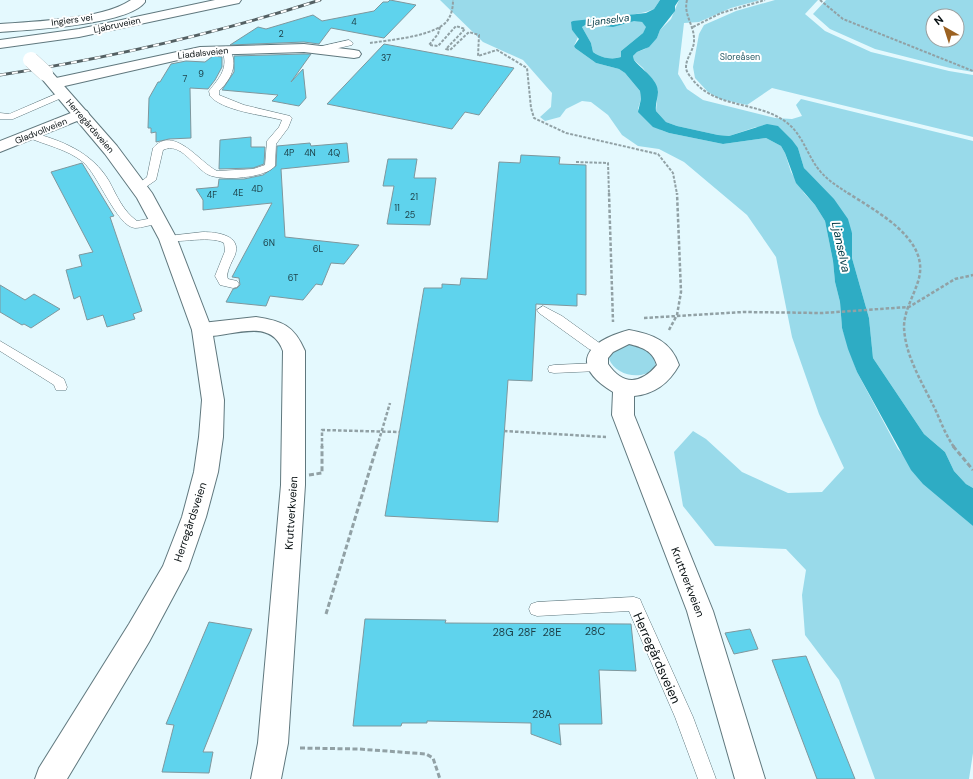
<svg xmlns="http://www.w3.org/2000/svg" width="973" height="779" font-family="'DM Sans',sans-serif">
<rect width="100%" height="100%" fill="#e4f9fe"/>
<path fill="#99daea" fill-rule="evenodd" d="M440 0H660L654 9 646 12 572 27V30L578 37 574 46 575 48 596 63 619 69 625 73 640 91 641 99 638 109 661 130 669 133 723 144 766 138 781 146 785 153 791 172 804 193 815 205 825 221 833 261 835 282 840 302 842 328 857 372 898 449 940 496 973 526V753L969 779H875L839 680 805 635 802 595 806 570 786 549 715 546 683 506 674 452 693 431 706 439 742 472 788 493 822 492 844 468 819 414 792 337 776 257 747 215 684 162 659 149 638 146 622 135 608 115 591 102 582 101 566 109 560 117 545 121 540 117 551 107 552 93 523 60 483 42Z
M679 0H760L731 8 699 22 684 23 678 74 687 89 703 100 775 118 792 119 802 116 796 105 801 99 973 141V488L966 484 954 471 945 452 924 434 873 358 869 318 852 258V233L804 168 798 148 756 127 729 136 718 135 677 126 666 122 656 111 658 90 643 68 634 60 633 56 637 52 645 49 657 38 660 30 671 19Z
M775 0H818L805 14 825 31 871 52 949 71 973 75V137L772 88 747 105 720 99 708 92 695 78 693 67 699 34 704 25 736 11Z
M826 0H973V72L950 68 875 49 830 29 813 14ZM933 16H957V40H933Z
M634 20 642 22 647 27 643 33 621 51V57C611 60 601 58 593 52L591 43 582 27 587 24C606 27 616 25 634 20Z
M626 345C638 344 659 352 655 368 642 381 616 376 609 359L611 353Z"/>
<path fill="#2eacc4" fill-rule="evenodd" d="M660 0H679L675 6V11L660 30 657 38 649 47 637 52 633 56 634 60C641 69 658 79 658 92 658 98 655 104 656 111L666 122 677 126 718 135 729 136 767 124 778 126 792 140 798 148 804 168 834 199 848 219 852 233V258L869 318 873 358 924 434 945 452 954 471 966 484 973 488V526L923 484 911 470 857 372 848 349 842 328 840 302 835 282 833 261 825 221 815 205 796 183 785 153 781 146 766 138 723 144 669 133 653 127 638 112 641 99 640 91 625 73 619 69 596 63 575 48 574 46 579 39 572 30 571 22 573 21 646 13 654 9ZM634 21 642 22 646 27 643 33 621 51V57C612 60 601 58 593 52L591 43 582 27 587 24 613 27Z"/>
<path fill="#5fd3ed" stroke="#7f979d" d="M390 0 416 5 384 38 331 28 319 44 304 42 230 45 258 27 266 29 313 15 322 21 374 11 383 2H388Z
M384 44 514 68 479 115 465 112 452 129 327 104Z
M304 54H311L291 82 303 69 306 98 299 106 272 101 278 95 222 90 234 72V56Z
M213 56 222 57V67L215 80 208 89 190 88 191 138 169 139 156 142V132L151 133V128H148L149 98 158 82H160L171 64 186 61 205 62Z
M251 137V147H265L264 164 253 168 219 169 220 140Z
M310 143 311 146 347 143 349 162 281 169 285 237 359 245 344 264 331 263 322 285 316 284 303 300 270 296 266 306 226 302 233 289 237 288 240 285 239 278 232 277 272 203 203 210V200L196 189 218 187 219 179H244L263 175 276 166 277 146Z
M521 155 560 157 559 164 586 165V295L577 294V306L536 304 532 381 508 380 498 522 385 516 424 288H442V284L460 285 461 278 487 279 499 162 520 163Z
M388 159H417L414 178H436L430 225 387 224 394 186H383Z
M82 163 114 216 110 217 142 311 133 314 135 319 107 327 103 315 87 320 80 296 74 299 66 270 82 266 79 255 93 252 51 172Z
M0 285 25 300 34 294 60 309 31 328 24 324 22 325 0 312Z
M365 619 446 620 445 623 631 624 636 671 599 670 602 724H559L561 745 531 734V723L427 721V723H402L401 726H353Z
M209 622 252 629 203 752H213L209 773 162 772 174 725 166 724Z
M750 629 758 649 734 654 725 633Z
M806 656 855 779H817L772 660Z"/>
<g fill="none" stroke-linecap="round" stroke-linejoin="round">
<defs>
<path id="service" d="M349 40 353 43 352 45 321 52 317 49 318 47Z
M226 47 229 48C239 65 231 79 219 91V95L244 105 290 116 292 118 288 128 276 144 275 166C266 178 222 181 209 175 194 168 181 141 163 150L156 180 143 189H135L134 187 147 177 153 148C174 124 200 163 217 171L253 169 265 165 267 141 279 127 282 120C263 115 223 111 210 96L209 91C220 77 229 68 222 50Z
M63 91 68 94 66 96 13 119H0V113L9 114Z
M30 132C61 140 92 152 109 181 117 196 123 211 137 221L158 217 163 220C160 224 152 225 147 226 143 227 138 228 135 228 117 227 98 174 83 162 67 149 45 145 27 137L25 135 27 133Z
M203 232C217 232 242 235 235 255 232 262 228 268 227 276L228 279 237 281 239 284 237 287 233 288 220 285 215 276 225 251 224 243C209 234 168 246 162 239L168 236Z
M543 306 562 316 605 347 607 350 605 353 601 354 589 349 539 313 537 310Z
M0 341 64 379 67 387 66 390H56L54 385 0 351Z
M598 363 602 364 604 367 602 370 598 371 554 373 549 372 548 369 549 366 554 365Z
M634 597 640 599 642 604 693 717 716 779H698L675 717 629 611 537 616 531 614 529 609 531 604 537 602Z"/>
<path id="minor" d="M131 0H145V2C129 25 28 30 0 32V24C37 21 101 20 131 0Z
M304 44 354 50 359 51 361 54 359 57 354 58 304 52 200 55 56 88 51 86 48 83 51 80 56 78 200 47Z
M81 109 87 111 89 114 87 117 0 152V141Z
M256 317C282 321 294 325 305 351V485L288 743 281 779H251L258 743 281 485 283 351C269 312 222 343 195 335L192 330 195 325 202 323Z
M629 330C652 334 671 341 679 365 669 383 655 394 634 396V415L713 611 765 779H735L687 611 612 415 613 392C567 364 588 341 629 330ZM629 344C642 347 653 351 657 365 641 384 623 386 608 364V358L613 352Z"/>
<path id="tertiary" d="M215 0H241L239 3 234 4 79 37 0 48V40L79 29Z
M45 68 50 70 117 146 152 193 177 239 212 330 224 400 223 437 218 472 206 517 188 569 149 642 67 779H35L39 768 129 624 163 566 182 517 194 472 199 437 202 400 192 330 159 239 137 198 105 154 37 73 40 70Z"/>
</defs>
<use href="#service" stroke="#60787e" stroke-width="1"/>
<use href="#minor" stroke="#60787e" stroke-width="2"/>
<use href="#tertiary" stroke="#60787e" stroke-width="2"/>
<path stroke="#91a1a5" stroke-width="2" stroke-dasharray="3 1.5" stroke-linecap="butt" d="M687 0C683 15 695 26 694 41 694 50 686 58 686 67 686 72 690 76 693 80 716 109 758 101 786 122 803 134 807 156 820 171 828 181 839 187 849 194
M820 0 843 19 973 71
M440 27 438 34 429 45 438 46 456 26 465 29 446 49 450 50 469 32 479 35 478 56 497 50 527 68 531 108 534 118 566 133 658 154 673 173 677 194
M693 27 721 13 765 0
M370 43C390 40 426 37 443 25 451 19 453 9 453 0
M576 162 608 163 609 194"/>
<path stroke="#91a1a5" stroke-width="2.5" stroke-dasharray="3.5 2" stroke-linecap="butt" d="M609 193 613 322
M848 193C875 211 929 238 919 278 915 294 904 310 904 327 905 356 923 384 935 409 941 422 946 436 954 447
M644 318 743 312 822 313 909 307 955 279 973 275
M669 330 677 315 681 292 677 193
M504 431 606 437
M377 447 390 403"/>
<path stroke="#91a1a5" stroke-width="3" stroke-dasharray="5 2.5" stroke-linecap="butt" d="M953 446 973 470
M326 614 377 446
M300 748 359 749 426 754 433 758 440 779"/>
<use href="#service" fill="#fff" fill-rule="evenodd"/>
<use href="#minor" fill="#fff" fill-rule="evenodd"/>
<use href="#tertiary" fill="#fff" fill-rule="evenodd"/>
<defs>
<path id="rail" d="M0 75C109 58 215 34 320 0"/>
</defs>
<use href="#rail" stroke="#546063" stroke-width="3"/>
<use href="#rail" stroke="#fff" stroke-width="2" stroke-dasharray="6" stroke-linecap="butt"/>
<defs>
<path id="tertiary-bridge" d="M31 60 45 73"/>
</defs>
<use href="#tertiary-bridge" stroke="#60787e" stroke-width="16" stroke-linecap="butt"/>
<path stroke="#91a1a5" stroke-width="2.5" stroke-dasharray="3.5 2" stroke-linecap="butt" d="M322 447V430L399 432"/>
<path stroke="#91a1a5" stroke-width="3" stroke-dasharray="5 2.5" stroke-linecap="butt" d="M309 475 322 473V446"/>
<use href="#tertiary-bridge" stroke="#fff" stroke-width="16"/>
</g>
<g text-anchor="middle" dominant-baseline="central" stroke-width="4" stroke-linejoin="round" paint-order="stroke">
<g font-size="9" fill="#060e10" stroke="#fff">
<text transform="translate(72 20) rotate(-8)">Ingiers vei</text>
<text transform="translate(117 25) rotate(-12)">Ljabruveien</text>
<text transform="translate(203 53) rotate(-6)">Liadalsveien</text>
<text transform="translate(90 126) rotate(49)">Herregårdsveien</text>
<text transform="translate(41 131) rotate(-22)">Gladvollveien</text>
</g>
<g font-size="9" fill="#1c3f47">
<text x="354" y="22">4</text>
<text x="281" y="34">2</text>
<text x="386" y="58">37</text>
<text x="201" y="74">9</text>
<text x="185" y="79">7</text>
<text x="289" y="153">4P</text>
<text x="310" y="153">4N</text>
<text x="334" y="153">4Q</text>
<text x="257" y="189">4D</text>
<text x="238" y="193">4E</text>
<text x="212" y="195">4F</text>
<text x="414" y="197">21</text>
<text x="397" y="208">11</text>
<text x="410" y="215">25</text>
<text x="269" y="243">6N</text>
<text x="318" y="249">6L</text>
<text x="293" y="278">6T</text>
</g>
<g font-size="9" fill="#2e5f6a" stroke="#fff">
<text x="740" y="57">Sloreåsen</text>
</g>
<g font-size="10" font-style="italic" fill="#063e49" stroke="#fff">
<text transform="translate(608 20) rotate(-7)">Ljanselva</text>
</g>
<g font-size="11" fill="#060e10" stroke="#fff">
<text transform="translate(291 513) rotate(-86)">Kruttverkveien</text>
<text transform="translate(190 522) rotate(-72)">Herregårdsveien</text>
<text transform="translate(688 582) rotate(69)">Kruttverkveien</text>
</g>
<g font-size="11" fill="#1c3f47">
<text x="595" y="631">28C</text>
<text x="503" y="632">28G</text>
<text x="527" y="632">28F</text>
<text x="552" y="632">28E</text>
<text x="542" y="714">28A</text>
</g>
<g font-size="12" font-style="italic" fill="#063e49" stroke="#fff">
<text transform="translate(841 247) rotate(78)">Ljanselva</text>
</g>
<g font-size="13" fill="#060e10" stroke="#fff">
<text transform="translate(657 658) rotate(66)">Herregårdsveien</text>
</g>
</g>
<g transform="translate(945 28) rotate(321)"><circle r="19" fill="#ffffff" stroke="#9b9f9f"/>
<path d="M0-3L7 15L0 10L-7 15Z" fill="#9c6222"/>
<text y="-6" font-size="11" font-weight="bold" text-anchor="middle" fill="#060e10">N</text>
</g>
</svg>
